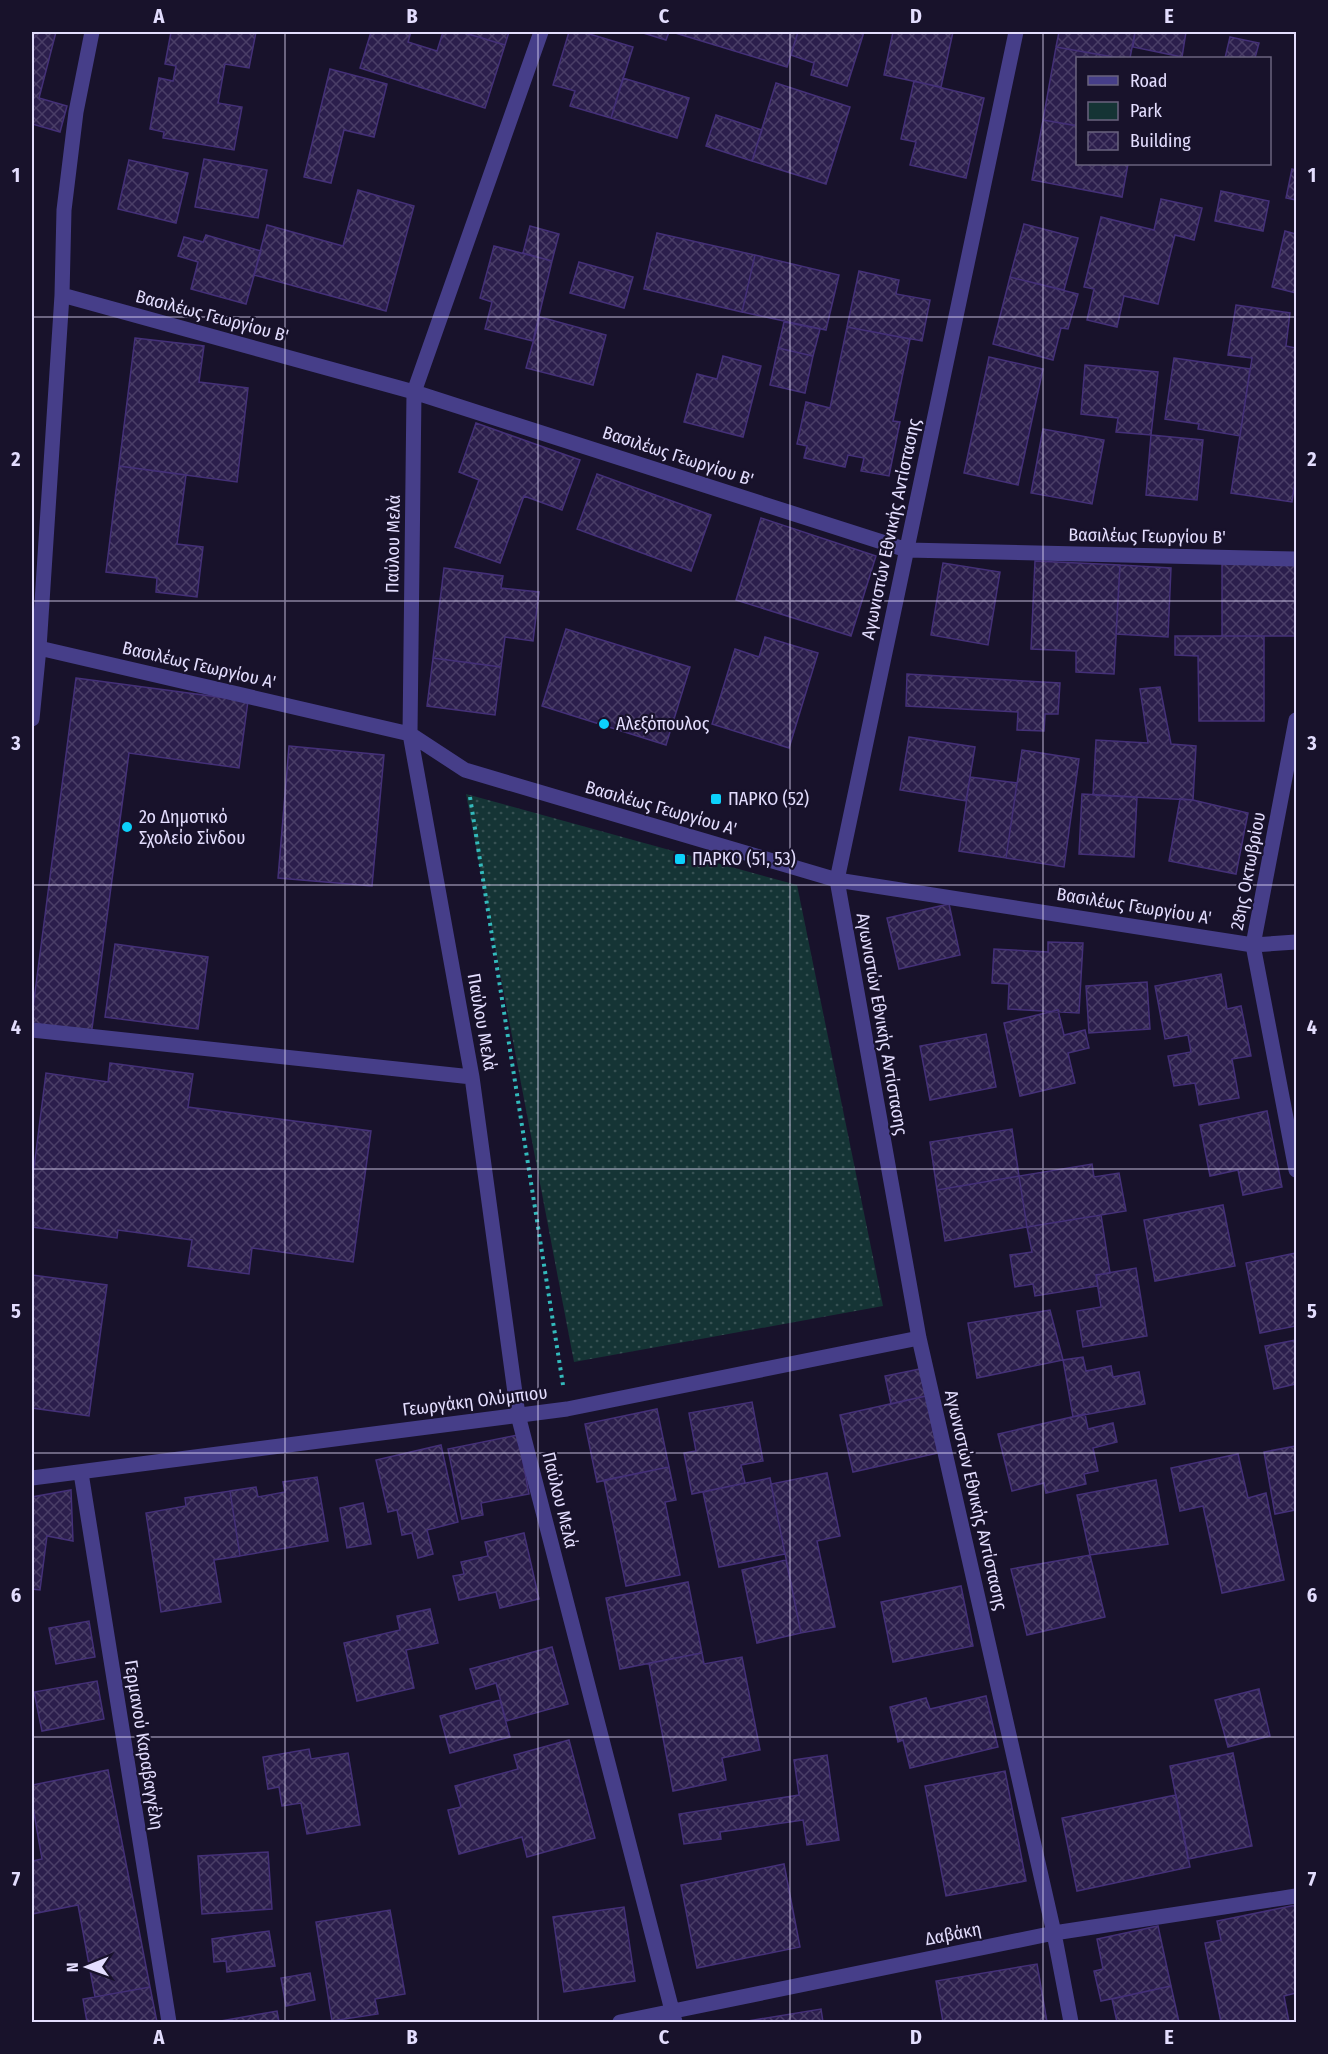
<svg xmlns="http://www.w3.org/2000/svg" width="1328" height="2054" font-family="'Fira Sans Condensed',sans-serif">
<defs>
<pattern id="green-dots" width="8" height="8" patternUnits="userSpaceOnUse" patternTransform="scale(1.5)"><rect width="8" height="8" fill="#153435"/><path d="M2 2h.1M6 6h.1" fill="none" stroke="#375153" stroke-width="1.8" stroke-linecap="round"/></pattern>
<pattern id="building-cross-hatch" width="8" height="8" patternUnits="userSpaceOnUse" patternTransform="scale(1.5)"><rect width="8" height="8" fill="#2b1e4c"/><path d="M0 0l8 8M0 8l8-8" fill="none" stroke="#4a3e67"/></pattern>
</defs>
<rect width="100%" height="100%" fill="#18122b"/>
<path fill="url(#green-dots)" d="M466 794 797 885 883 1306 574 1362Z"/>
<path fill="url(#building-cross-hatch)" stroke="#443078" stroke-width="1.5" d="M32 32H56L39 98 67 106 60 132 32 124Z
M171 32H256L249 68 225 64 218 103 242 107 234 150 163 138 164 132 150 129 159 78 173 81 176 66 165 64Z
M371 32H411L408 42 437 51 443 32H462L505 45 485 108 360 68Z
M462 32H509L505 45Z
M569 32H583L633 47 611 118 570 106 575 91 553 85Z
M640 32H669L666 40Z
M672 32H798L787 67Z
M798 32H864L847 86 811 75 814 63 791 55Z
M893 32H953L941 87 884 75Z
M1059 32H1135L1130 58H1119L1056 47Z
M1135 32H1186L1182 57 1133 47Z
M1230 37 1259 43 1255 58H1225Z
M1056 47 1119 58H1078V126L1043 120Z
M330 69 387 84 374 137 344 130 331 183 304 177Z
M623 78 689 98 677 138 611 118Z
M914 81 984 98 966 178 910 165 916 142 901 139Z
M776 83 850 107 826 184 752 161Z
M716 115 762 130 752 161 706 146Z
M1043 120 1078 126V164H1128L1122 197 1032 180Z
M204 159 267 170 258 218 195 207Z
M129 160 188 173 176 223 118 209Z
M1292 169 1296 170V200L1286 198Z
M358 190 414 206 386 311 254 275 267 225 343 246Z
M1221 191 1269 201 1263 231 1215 221Z
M1161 199 1202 208 1194 240 1175 235 1158 304 1124 296 1117 327 1087 320 1094 289 1084 287 1101 217 1154 230Z
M1024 224 1078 238 1064 290 1010 277Z
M530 226 559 234 552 261 523 253Z
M1285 231 1296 234V293L1272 287Z
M657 233 755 255 742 312 644 289Z
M206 235 261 251 246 304 191 289 198 262 178 256 184 237 203 242Z
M494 246 552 261 533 341 485 329 492 302 480 298Z
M755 255 839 275 826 330 742 312Z
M579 262 633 277 624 308 570 293Z
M859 271 899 280 896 294 930 300 922 341 847 327Z
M1010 277 1078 294 1068 329 1061 328 1053 360 993 344Z
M1236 305 1290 313 1286 346 1296 348V474L1292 502 1231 493 1252 358 1228 355Z
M540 317 606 335 593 385 526 368Z
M784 322 820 329 813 356 778 348Z
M847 327 910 339 893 421 900 422 889 476 861 471 864 458 848 455 845 467 804 458 807 446 797 444 806 402 830 408Z
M135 338 204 346 199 382 248 388 237 482 119 466Z
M778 348 813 356 805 393 770 385Z
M723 356 761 366 743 437 684 422 697 374 717 379Z
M989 357 1043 369 1018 485 964 473Z
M1174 358 1250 369 1240 436 1198 429 1199 424 1165 419Z
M1085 365 1158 372 1151 435 1116 432 1118 418 1081 414Z
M476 423 580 460 562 510 524 496 500 563 455 547 479 480 459 472Z
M1043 429 1104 440 1092 504 1031 493Z
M1151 435 1203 440 1197 500 1146 495Z
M119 466 186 475 177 544 203 547 197 597 156 592 157 578 106 572Z
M597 474 711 515 691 571 577 529Z
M761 518 876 556 851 636 736 600Z
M1035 561 1120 565 1114 674 1076 672V651L1031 649Z
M1222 562H1295V636H1222Z
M943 563 1000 572 988 645 931 635Z
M1120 565 1171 568 1168 637 1116 634Z
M444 568 503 576 501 588 539 592 533 641 505 637 501 667 433 658Z
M566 629 690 667 666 745 542 706Z
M1175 636H1264V721H1199L1198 656 1175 655Z
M765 637 818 653 789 748 712 724 735 649 759 657Z
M433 658 501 667 495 715 427 706Z
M907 674 1060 683 1058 714H1045L1044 731 1017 730 1018 712 906 706Z
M76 678 248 701 239 768 129 753 91 1036 32 1028V1015Z
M1160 687 1171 744 1196 746 1193 800 1093 795 1096 740 1148 743 1140 689Z
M909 737 975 747 966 801 900 790Z
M289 746 384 755 372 886 278 878Z
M1022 750 1079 759 1064 867 1006 858Z
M970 777 1017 783 1006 858 959 851Z
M1082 794 1137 797 1134 857 1079 854Z
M1180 799 1193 800 1248 813 1236 874 1169 861Z
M949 904 960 955 899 969 887 918Z
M1048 942 1083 943 1079 1013 1008 1009 1009 984 992 983 994 949 1048 952Z
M115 944 208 957 198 1029 105 1017Z
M1221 974 1227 1009 1241 1006 1251 1056 1232 1059 1239 1098 1199 1105 1195 1083 1174 1086 1168 1056 1191 1052 1188 1035 1165 1039 1155 986Z
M1147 982 1150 1029 1089 1033 1086 986Z
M1058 1010 1064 1035 1085 1030 1089 1048 1068 1053 1075 1083 1020 1096 1004 1023Z
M986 1034 996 1087 930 1100 920 1046Z
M110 1063 193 1074 188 1107 371 1131 353 1262 252 1248 249 1274 188 1266 192 1240 118 1230 117 1238 32 1227V1183L46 1073 108 1082Z
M1267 1111 1282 1187 1243 1195 1238 1170 1210 1176 1200 1125Z
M1012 1129 1019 1176 937 1190 930 1142Z
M1092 1164 1094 1177 1119 1173 1126 1211 1027 1227 1019 1176Z
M1019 1176 1027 1227 945 1241 937 1190Z
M1223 1205 1235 1266 1155 1281 1144 1220Z
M1101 1215 1110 1273 1096 1275 1098 1286 1035 1296 1033 1284 1015 1287 1010 1255 1032 1252 1027 1227Z
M1296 1253V1326L1260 1333 1246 1263Z
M1136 1268 1147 1336 1083 1347 1077 1311 1101 1307 1096 1275Z
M32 1275 107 1285 89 1416 32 1408Z
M1050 1310 1063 1360 977 1378 968 1323Z
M1296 1340V1384L1274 1389 1265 1346Z
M1083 1357 1086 1371 1111 1366 1113 1377 1139 1372 1145 1404 1073 1417 1063 1360Z
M920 1369 926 1396 891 1404 885 1376Z
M926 1396 938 1453 853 1472 840 1415Z
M752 1402 763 1461 741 1465 745 1483 692 1494 684 1453 696 1451 689 1413Z
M657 1409 669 1467 597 1482 585 1424Z
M1085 1414 1088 1429 1113 1423 1117 1442 1093 1448 1098 1471 1084 1474 1086 1484 1046 1493 1044 1483 1012 1491 998 1434Z
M518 1435 529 1494 481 1503 483 1515 462 1519 448 1449Z
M441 1445 458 1522 427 1530 433 1554 418 1558 412 1533 402 1535 397 1510 388 1512 376 1460Z
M1296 1446V1510L1275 1514 1264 1452Z
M1238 1454 1248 1498 1266 1493 1284 1580 1222 1593 1203 1506 1180 1511 1171 1468Z
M669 1467 676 1500 665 1502 680 1575 626 1586 604 1480Z
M827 1473 840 1536 817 1541 835 1627 801 1633 771 1484Z
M317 1477 328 1541 240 1556 230 1491 256 1487 258 1497 285 1492 283 1482Z
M770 1478 785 1554 719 1567 703 1492Z
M1156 1480 1168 1544 1090 1555 1077 1495Z
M71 1490 73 1541 47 1536 40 1590 32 1589V1497Z
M230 1491 240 1556 214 1560 221 1602 161 1612 146 1513 186 1506 185 1498Z
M363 1503 371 1544 347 1548 340 1508Z
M524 1533 539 1599 500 1608 496 1592 459 1600 453 1576 464 1574 461 1562 488 1556 485 1542Z
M1090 1555 1105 1617 1027 1635 1011 1569Z
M786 1560 801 1633 757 1643 742 1570Z
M688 1582 702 1653 620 1669 606 1598Z
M961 1586 973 1646 893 1662 881 1602Z
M430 1609 438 1643 406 1650 414 1688 357 1701 344 1643 400 1630 397 1616Z
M89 1621 95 1657 56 1664 49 1628Z
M552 1647 568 1704 506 1721 496 1683 476 1689 470 1669Z
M702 1653 704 1664 742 1657 760 1750 722 1758 726 1780 673 1791 649 1663Z
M97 1681 104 1719 42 1731 34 1692Z
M1259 1689 1270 1736 1228 1747 1215 1700Z
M986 1696 998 1747 910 1768 903 1740 898 1742 890 1707 926 1698 930 1709Z
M500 1700 510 1737 450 1753 440 1716Z
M569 1740 595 1838 527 1857 522 1837 459 1854 448 1810 461 1807 455 1786 518 1769 514 1755Z
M309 1749 311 1759 348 1753 360 1825 307 1834 301 1803 282 1806 279 1787 268 1789 263 1757Z
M1233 1753 1252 1846 1188 1859 1170 1766Z
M827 1755 839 1840 807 1845 803 1820 720 1832 721 1839 684 1844 679 1814 799 1795 794 1760Z
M108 1770 150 1987 95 1997 78 1905 32 1914V1861L42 1859 32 1802V1785Z
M1005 1771 1026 1881 946 1896 925 1786Z
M1176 1795 1190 1867 1077 1891 1062 1818Z
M268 1852 272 1909 202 1914 198 1856Z
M784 1864 800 1947 697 1968 681 1885Z
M1296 1905V1993L1284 1996 1289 2022H1221L1205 1943 1221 1940 1217 1921Z
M624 1907 635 1981 564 1992 553 1917Z
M390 1910 405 1994 375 1999 378 2014 332 2021 316 1922Z
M1158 1926 1171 1986 1101 2001 1094 1971 1103 1969 1097 1939Z
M269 1931 275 1966 227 1972 226 1961 214 1962 212 1939Z
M1037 1964 1047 2022H943L936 1981Z
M310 1973 315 2000 286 2006 281 1978Z
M1171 1986 1179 2022H1117L1112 1999Z
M150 1987 157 2022H87L83 1999Z
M821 2009 823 2022H742Z
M277 2011 279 2022H215Z"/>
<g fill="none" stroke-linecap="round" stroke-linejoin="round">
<path stroke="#33babc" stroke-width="4" stroke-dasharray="3 4.5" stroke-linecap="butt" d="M470 797 563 1385"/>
<path stroke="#463e89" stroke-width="15" d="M541 32 414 392 410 734 472 1077 518 1415 675 2022
M1016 32 837 880 919 1338 1054 1933 1071 2022
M62 295 414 392 907 550 1296 559
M32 645 39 648 410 734 465 770 837 880 1253 945 1296 942
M32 719 39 648 62 295 64 210 76 112 92 32
M1296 720 1253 945 1296 1170
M32 1030 472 1077
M81 1473 169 2022
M32 1478 567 1409 919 1338
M620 2022 1054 1933 1296 1896"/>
</g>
<path fill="none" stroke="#e3ddfe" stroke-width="1.5" stroke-opacity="0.55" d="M285 32V2022M538 32V2022M790 32V2022M1043 32V2022M32 317H1296M32 601H1296M32 885H1296M32 1169H1296M32 1453H1296M32 1737H1296"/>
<g fill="#0cd1fb" stroke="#18122b" stroke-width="2">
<circle cx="604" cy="724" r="6"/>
<rect x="710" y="793" width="12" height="12" rx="3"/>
<circle cx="127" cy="827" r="6"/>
<rect x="674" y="853" width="12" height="12" rx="3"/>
</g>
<g text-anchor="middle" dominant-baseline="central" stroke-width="4.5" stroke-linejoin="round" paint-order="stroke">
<g font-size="18" fill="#e3ddfe" stroke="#18122b">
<text transform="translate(212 316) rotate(15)">Βασιλέως Γεωργίου Β'</text>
<text transform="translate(678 456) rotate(18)">Βασιλέως Γεωργίου Β'</text>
<text transform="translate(891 529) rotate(-78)">Αγωνιστών Εθνικής Αντίστασης</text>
<text transform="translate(1147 536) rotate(1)">Βασιλέως Γεωργίου Β'</text>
<text transform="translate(393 544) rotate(-89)">Παύλου Μελά</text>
<text transform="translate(199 665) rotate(13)">Βασιλέως Γεωργίου Α'</text>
<text transform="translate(661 808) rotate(16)">Βασιλέως Γεωργίου Α'</text>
<text transform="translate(1248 871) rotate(-79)">28ης Οκτωβρίου</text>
<text transform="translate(1134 906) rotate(9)">Βασιλέως Γεωργίου Α'</text>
<text transform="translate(482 1022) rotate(80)">Παύλου Μελά</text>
<text transform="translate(882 1024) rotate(80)">Αγωνιστών Εθνικής Αντίστασης</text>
<text transform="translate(475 1401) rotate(-7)">Γεωργάκη Ολύμπιου</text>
<text transform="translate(560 1500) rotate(76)">Παύλου Μελά</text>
<text transform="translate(976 1500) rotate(77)">Αγωνιστών Εθνικής Αντίστασης</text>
<text transform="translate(144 1745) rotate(81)">Γερμανού Καραβαγγέλη</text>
<text transform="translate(953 1934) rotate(-11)">Δαβάκη</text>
</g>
<g font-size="18" fill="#e3ddfe" stroke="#18122b" text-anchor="start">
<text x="616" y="724">Αλεξόπουλος</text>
<text x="728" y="799">ΠΑΡΚΟ (52)</text>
<text x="139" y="817">2o Δημοτικό<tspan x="139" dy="21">Σχολείο Σίνδου</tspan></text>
<text x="692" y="859">ΠΑΡΚΟ (51, 53)</text>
</g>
</g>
<rect width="1328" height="2054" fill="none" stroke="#18122b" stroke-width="66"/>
<rect x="1076" y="57" width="195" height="108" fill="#18122b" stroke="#69637f" stroke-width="1.5"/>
<rect x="1088" y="76" width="30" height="9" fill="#463e89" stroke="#69637f" stroke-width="1.5"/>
<text x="1130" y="87" font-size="18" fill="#e3ddfe">Road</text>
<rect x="1088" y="102" width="30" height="18" fill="#153435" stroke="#69637f" stroke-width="1.5"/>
<text x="1130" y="117" font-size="18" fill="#e3ddfe">Park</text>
<rect x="1088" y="132" width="30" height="18" fill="url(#building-cross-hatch)" stroke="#69637f" stroke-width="1.5"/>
<text x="1130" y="147" font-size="18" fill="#e3ddfe">Building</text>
<g transform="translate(87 1967) rotate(269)" stroke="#18122b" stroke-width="4.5" paint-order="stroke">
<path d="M0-4.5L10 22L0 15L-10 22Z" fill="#e3ddfe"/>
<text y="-9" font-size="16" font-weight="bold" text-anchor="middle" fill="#e3ddfe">N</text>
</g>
<rect x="33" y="33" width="1262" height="1988" fill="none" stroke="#e3ddfe" stroke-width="2"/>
<g font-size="20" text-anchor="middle" font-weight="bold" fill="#e3ddfe">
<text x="159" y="23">A</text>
<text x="412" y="23">B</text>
<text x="664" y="23">C</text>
<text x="916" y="23">D</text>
<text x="1169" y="23">E</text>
<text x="16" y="182">1</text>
<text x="1312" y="182">1</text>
<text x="16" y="466">2</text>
<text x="1312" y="466">2</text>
<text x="16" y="750">3</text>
<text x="1312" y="750">3</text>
<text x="16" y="1034">4</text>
<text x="1312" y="1034">4</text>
<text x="16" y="1318">5</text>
<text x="1312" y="1318">5</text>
<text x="16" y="1602">6</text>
<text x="1312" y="1602">6</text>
<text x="16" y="1886">7</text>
<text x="1312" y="1886">7</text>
<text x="159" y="2044">A</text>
<text x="412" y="2044">B</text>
<text x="664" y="2044">C</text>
<text x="916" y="2044">D</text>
<text x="1169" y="2044">E</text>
</g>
</svg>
